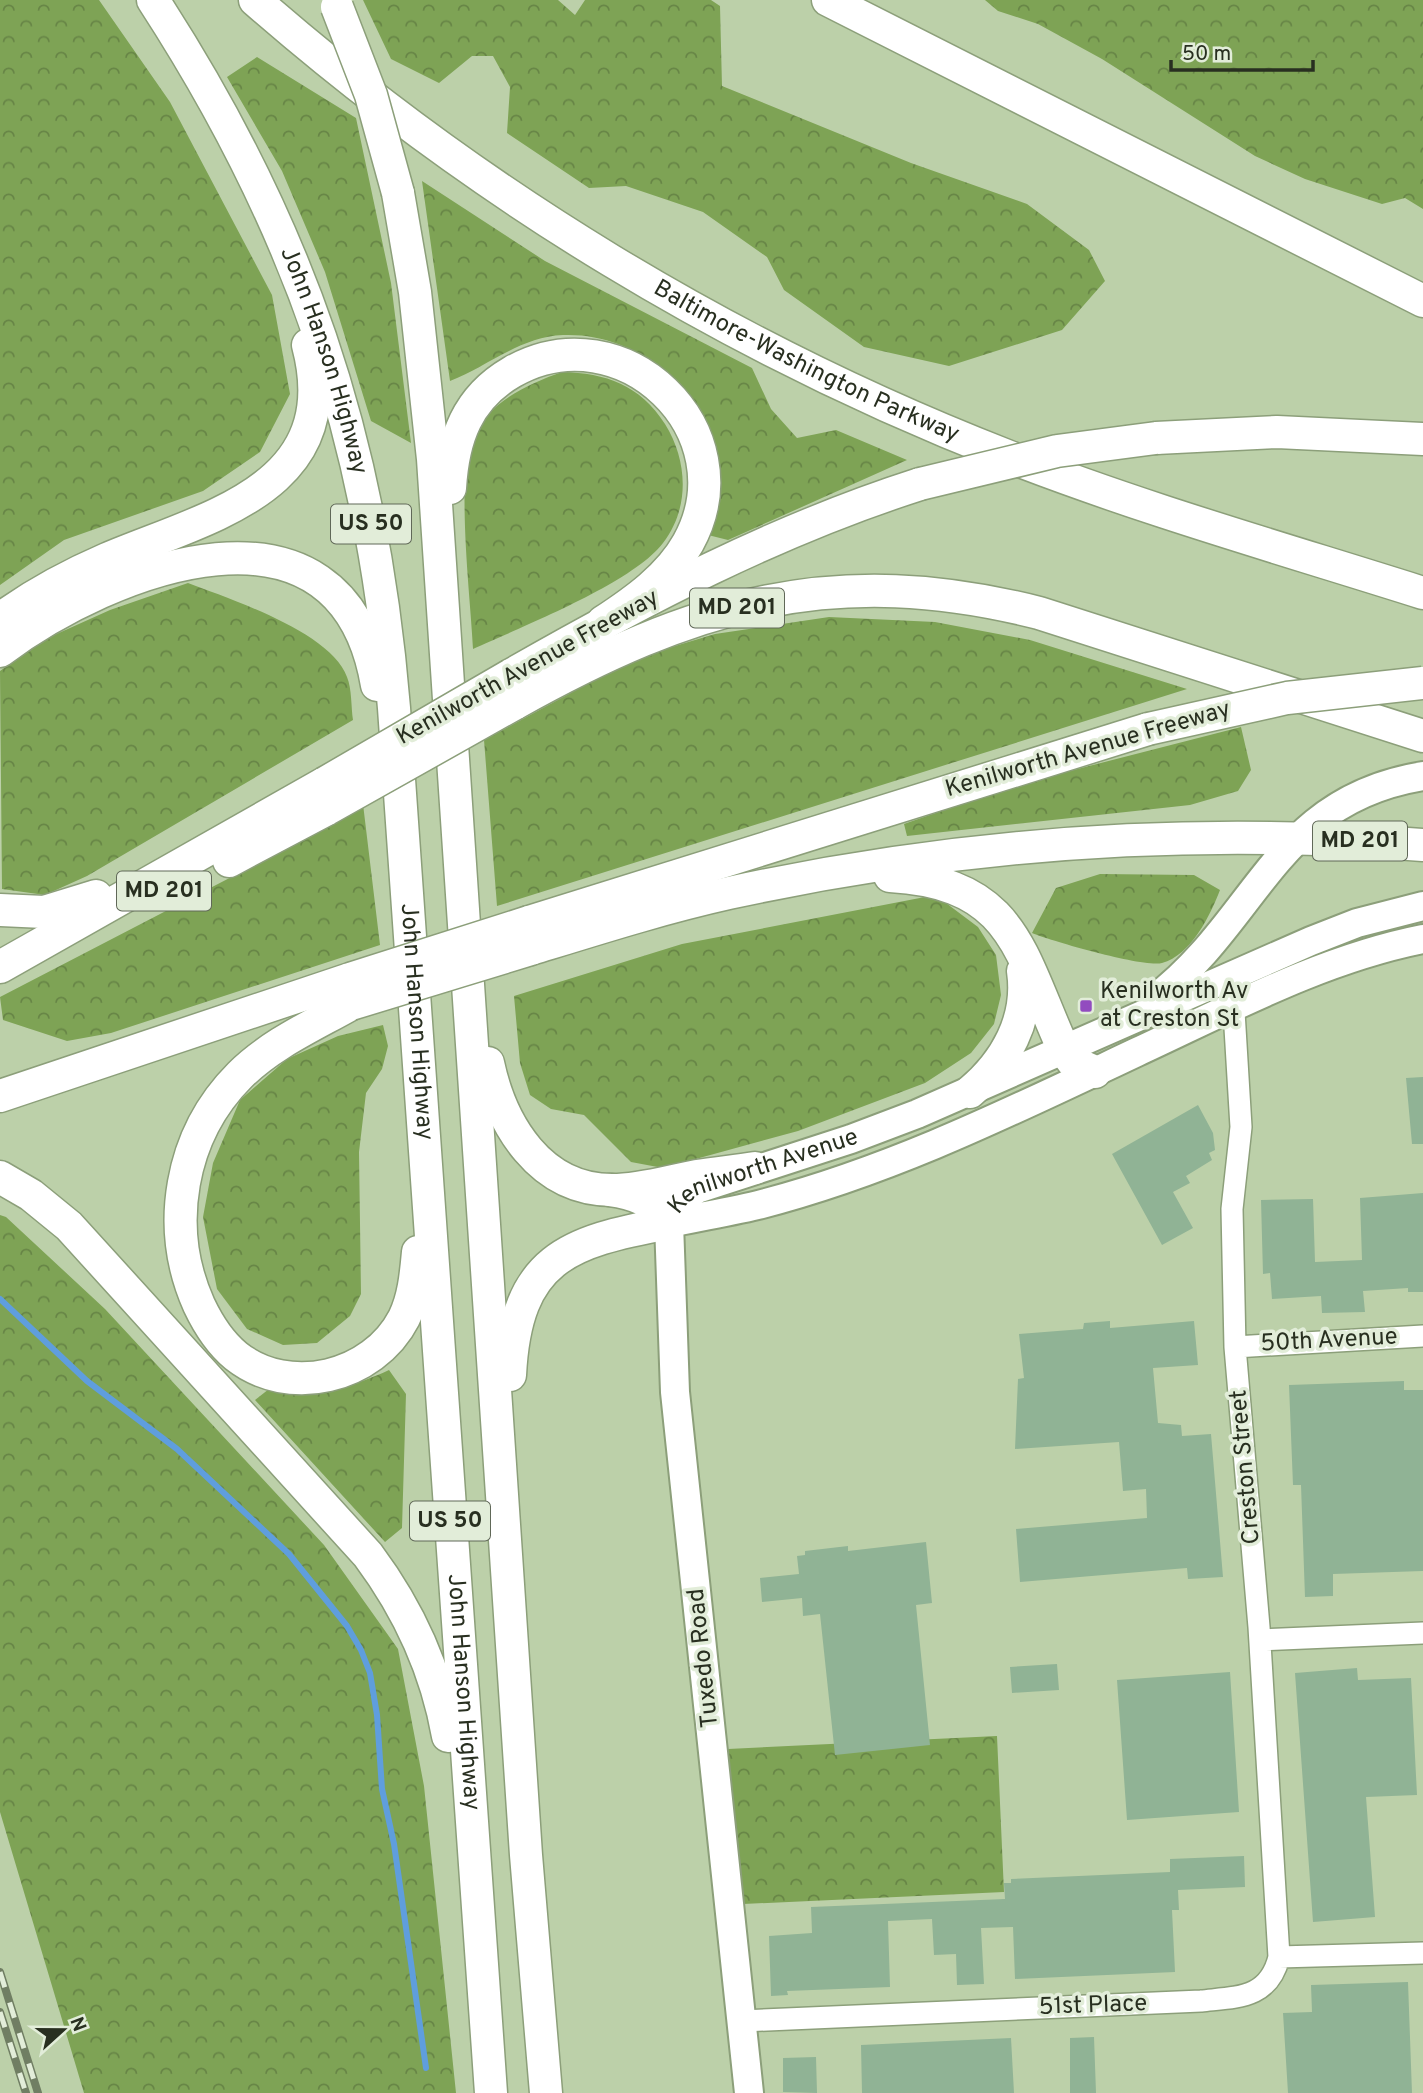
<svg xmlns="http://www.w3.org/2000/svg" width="1423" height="2093" font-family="Overpass,sans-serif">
<defs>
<pattern id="forest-crowns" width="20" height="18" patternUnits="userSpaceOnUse" patternTransform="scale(1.75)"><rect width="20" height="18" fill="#7ea355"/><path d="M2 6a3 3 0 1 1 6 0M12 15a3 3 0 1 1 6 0" fill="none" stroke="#678546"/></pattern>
</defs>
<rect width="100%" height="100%" fill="#bcd0a9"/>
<path fill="url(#forest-crowns)" d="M0 0H99L170 102 272 295 290 394 260 452 203 491 64 540 0 585Z
M363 0H558L575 15 585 0H711L720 6 722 86 911 163 1027 204 1089 250 1105 281 1062 330 949 366 864 347 784 290 767 257 703 212 626 186 589 188 507 133 510 87 493 56H472L439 83 391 59Z
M985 0H1423V209L1405 198 1382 204 1305 179 1255 156 1102 59 1038 24 998 11Z
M257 57 356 118 391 283 411 443 371 421 325 272 282 171 227 77Z
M422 181 545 261 752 368 771 409 797 438 836 430 907 460 728 540 708 535C714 510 721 480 716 455 702 386 634 332 563 335 520 337 488 366 450 381Z
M562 372C606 373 640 385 665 424 688 461 690 508 663 543 633 583 521 627 473 649 471 601 455 475 473 436 489 402 528 384 562 372Z
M188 583C230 599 331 632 347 677 352 689 351 707 353 720L87 876 45 895 2 889 0 671 41 641 110 610Z
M829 617 935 622 1030 640 1187 689 497 906 484 740 635 658 715 634Z
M1241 727 1251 770 1238 791 1190 805 907 836 904 824 1015 785Z
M363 804 380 945 111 1033 67 1041 3 1020 0 997 274 855Z
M1100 874 1194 875 1220 890C1210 916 1191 955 1162 963 1145 968 1051 941 1032 933L1056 888Z
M925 897 946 903 978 927 996 955 1001 995 994 1024 971 1053 925 1083 798 1131 663 1168 631 1162 584 1115 551 1109 530 1095 520 1063 514 996 682 944Z
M383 1025 388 1046 382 1069 366 1093 359 1152 361 1294 350 1316 317 1343 283 1345 247 1329 217 1289 203 1217 213 1163 240 1100 287 1059 338 1036Z
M0 1215 6 1217 105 1309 324 1545 398 1649 424 1786 456 2093H84L0 1812Z
M389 1370 406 1394 402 1528 385 1542 255 1400 269 1389C321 1392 341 1392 389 1370Z
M997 1736 1004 1892 743 1904 728 1749Z"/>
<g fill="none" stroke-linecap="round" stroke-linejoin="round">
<path stroke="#5f9edd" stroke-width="6" d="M0 1299 87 1381 177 1449 289 1554 347 1626 361 1650 370 1673 377 1715 382 1789 394 1844 426 2068"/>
</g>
<path fill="#90b395" d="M1423 1077V1144H1412L1406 1078Z
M1198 1105 1213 1133 1215 1150 1209 1153 1212 1160 1186 1176 1190 1183 1173 1192 1193 1228 1162 1245 1112 1154Z
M1423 1193V1292H1408V1288L1363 1291 1365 1312 1322 1313 1321 1296 1272 1299 1270 1273 1263 1274 1261 1200 1313 1199 1315 1262 1362 1260 1360 1198Z
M1110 1321V1328L1194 1321 1198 1365 1153 1368 1158 1423 1181 1425 1182 1436 1211 1434 1223 1577 1188 1579 1187 1568 1020 1582 1016 1529 1147 1518 1146 1489 1123 1491 1119 1442 1015 1449 1018 1379 1024 1378 1019 1334 1083 1329 1084 1323Z
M1404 1381V1390H1423V1571L1333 1574V1596L1305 1597 1301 1485H1293L1289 1385Z
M926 1542 932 1603 916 1605 930 1745 835 1755 820 1614 803 1616 802 1598 762 1602 760 1578 799 1574 797 1556 805 1555V1551L848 1546V1551Z
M1057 1664 1059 1690 1012 1693 1010 1667Z
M1357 1668 1358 1680 1411 1678 1417 1795 1366 1797 1375 1917 1313 1922 1295 1673Z
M1230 1672 1239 1812 1127 1820 1117 1680Z
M1244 1856 1245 1887 1178 1890 1179 1910H1172L1175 1972 1015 1979 1013 1927 981 1928 984 1984 957 1985 956 1954 934 1955 932 1919 888 1921 890 1987 787 1991 788 1995 771 1996 769 1936 812 1933 811 1907 1005 1899 1004 1883H1011V1879L1170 1872V1859Z
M1408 1982 1412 2093H1288L1283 2013 1312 2012 1311 1985Z
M1094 2037 1096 2093H1070V2038Z
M1011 2038 1014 2093H862L861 2045Z
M816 2057 817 2093 783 2092V2058Z"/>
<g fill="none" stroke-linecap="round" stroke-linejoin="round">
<defs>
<path id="minor" d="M1235 1347 1423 1336
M1260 1640 1423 1633
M1279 1957 1423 1953
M742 2021 1201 2001C1237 1997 1269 1999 1279 1957L1259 1627 1235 1347 1232 1209 1241 1127 1233 995"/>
<g id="major">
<path d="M1153 1000C1259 920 1274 800 1423 776"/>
<path d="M669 1223C699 1217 729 1212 758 1205 891 1171 1014 1110 1137 1052 1230 1009 1322 959 1423 939"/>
<path id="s1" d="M749 2093 675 1392 669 1223C674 1207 684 1198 697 1189L851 1139 917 1114 1311 941 1357 923 1423 906"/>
</g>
<g id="highway">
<path id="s2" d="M153 0C300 226 372 439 394 708L491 2093"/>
<path id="s3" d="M255 0C477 194 732 349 1007 456 1143 509 1284 549 1423 593"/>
<path d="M828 0 1423 301"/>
<path d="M398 193 415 292 433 459 526 1855 546 2093"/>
<path d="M1156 438 1277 432 1423 439"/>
<path d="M450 488C453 438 467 398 512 372 622 309 750 431 688 543 669 577 635 601 603 622"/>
<path d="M0 619C33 595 70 575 107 559 206 517 346 489 308 345"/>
<path d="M0 651C110 568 342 478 377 685"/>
<path d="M511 675C642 600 776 530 920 484"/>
<path d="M514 704C693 604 834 561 1039 613L1423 736"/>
<path d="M229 861 327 809"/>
<path d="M890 876C1014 883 1019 951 1063 1048L1073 1062 1095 1072"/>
<path d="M0 910 44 912 96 896"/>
<path d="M529 922 1148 729"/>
<path d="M531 949C596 929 662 908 729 893 958 843 1190 827 1423 845"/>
<path d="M0 967 325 783"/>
<path d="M351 1004C314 1025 271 1044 240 1075 180 1135 164 1227 199 1305 208 1324 219 1342 236 1356 289 1398 373 1378 404 1318 414 1298 416 1274 418 1252"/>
<path d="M488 1063C501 1125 540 1190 612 1190 641 1190 669 1181 697 1176 716 1173 736 1171 755 1168"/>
<path d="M970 1092C1006 1062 1030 1019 1023 971"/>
<path d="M0 1096 350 979"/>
<path d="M0 1177 31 1195 69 1226 368 1555C409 1610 436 1668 448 1736"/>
<path d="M510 1375C516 1258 567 1242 669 1223 654 1201 635 1193 610 1190"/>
</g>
</defs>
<use href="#minor" stroke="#8c9f7a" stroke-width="24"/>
<use href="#major" stroke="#8c9f7a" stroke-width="32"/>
<use href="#highway" stroke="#8c9f7a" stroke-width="35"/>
<use href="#minor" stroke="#fff" stroke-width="21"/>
<use href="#major" stroke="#fff" stroke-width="28"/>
<use href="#highway" stroke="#fff" stroke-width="32"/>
<defs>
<path id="rail" d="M0 1972 38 2093
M0 2012 26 2093"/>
</defs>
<use href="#rail" stroke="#707e63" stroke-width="8"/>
<use href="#rail" stroke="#e2edd9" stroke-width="5" stroke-dasharray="16" stroke-linecap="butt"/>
<defs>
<path id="highway-bridge" d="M337 7 371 95 398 193
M920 484 1057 451 1156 438
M1148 729 1287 698 1423 683
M325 783 511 675
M327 809 514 704
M350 979 529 922
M351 1004 531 949"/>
</defs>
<use href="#highway-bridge" stroke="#8c9f7a" stroke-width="35" stroke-linecap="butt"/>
<use href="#highway-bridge" stroke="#fff" stroke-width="32"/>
</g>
<rect fill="#924cbf" stroke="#e2edd9" stroke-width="2.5" x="1079" y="999" width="14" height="14" rx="3.5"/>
<g text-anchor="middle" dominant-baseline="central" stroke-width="7" stroke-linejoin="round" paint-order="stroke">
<g fill="#e2edd9" stroke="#606858" stroke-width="2">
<rect x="331" y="504.5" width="80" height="39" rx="5"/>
<rect x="690" y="588.5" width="94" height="39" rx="5"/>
<rect x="1313" y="821.5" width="94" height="39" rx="5"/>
<rect x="117" y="871.5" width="94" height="39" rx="5"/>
<rect x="410" y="1501.5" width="80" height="39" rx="5"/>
</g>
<g font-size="23" font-weight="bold" fill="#282f20">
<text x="371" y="524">US 50</text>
<text x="737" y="608">MD 201</text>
<text x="1360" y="841">MD 201</text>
<text x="164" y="891">MD 201</text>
<text x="450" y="1521">US 50</text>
</g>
<g font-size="24" fill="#282f20" stroke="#e2edd9">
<text stroke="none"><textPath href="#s2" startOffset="401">John Hanson Highway</textPath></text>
<text stroke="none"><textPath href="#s3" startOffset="662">Baltimore-Washington Parkway</textPath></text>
<text transform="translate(528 668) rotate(-29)">Kenilworth Avenue Freeway</text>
<text transform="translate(1088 750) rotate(-16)">Kenilworth Avenue Freeway</text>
<text stroke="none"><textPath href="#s2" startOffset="1071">John Hanson Highway</textPath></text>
<text stroke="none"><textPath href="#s1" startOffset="987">Kenilworth Avenue</textPath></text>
<text transform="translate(1329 1341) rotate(-3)">50th Avenue</text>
<text transform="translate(1246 1467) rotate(-95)">Creston Street</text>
<text transform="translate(704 1658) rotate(-96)">Tuxedo Road</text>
<text stroke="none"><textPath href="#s2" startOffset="1743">John Hanson Highway</textPath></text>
<text transform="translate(1093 2006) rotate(-2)">51st Place</text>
</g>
<g font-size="24" fill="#282f20" stroke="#e2edd9" text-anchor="start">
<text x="1100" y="992">Kenilworth Av<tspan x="1100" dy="28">at Creston St</tspan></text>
</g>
</g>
<g transform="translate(63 2030) rotate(69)" stroke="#e2edd9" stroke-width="5" paint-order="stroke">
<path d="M0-5L12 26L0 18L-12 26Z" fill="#282f20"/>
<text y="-10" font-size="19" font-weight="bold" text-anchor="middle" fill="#282f20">N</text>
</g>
<path d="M1171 60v10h142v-10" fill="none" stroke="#282f20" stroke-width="3.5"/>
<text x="1182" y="60" font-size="21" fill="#282f20" stroke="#e2edd9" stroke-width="5" paint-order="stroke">50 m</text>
</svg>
